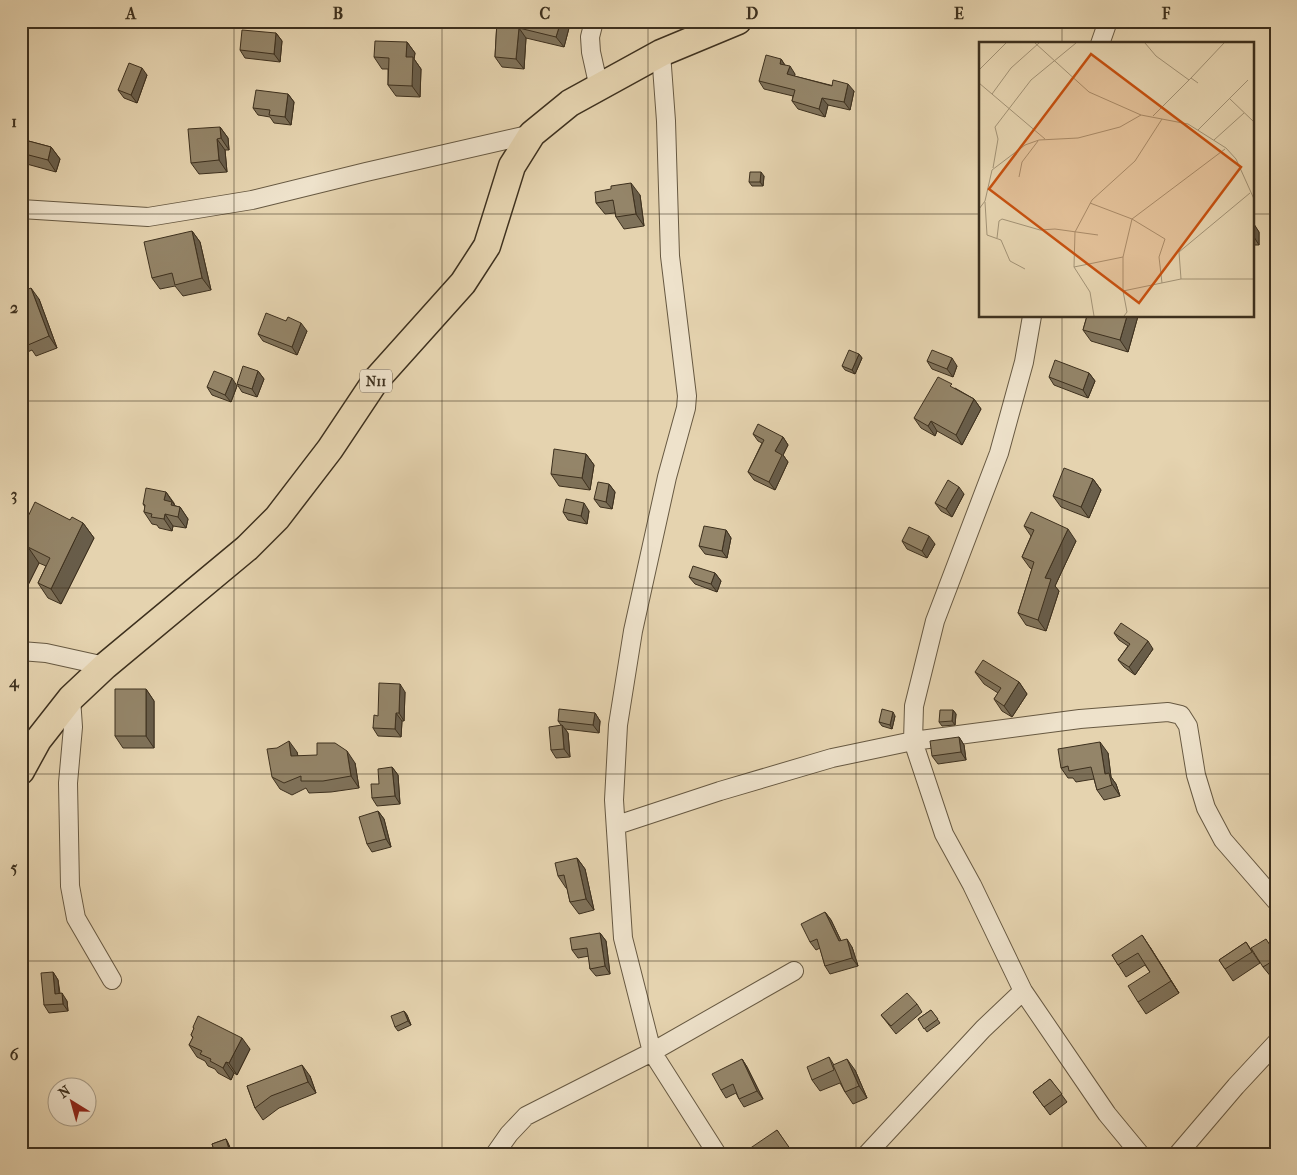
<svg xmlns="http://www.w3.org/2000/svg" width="1297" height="1175" font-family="'IM FELL French Canon',serif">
<rect width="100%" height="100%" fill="#e5d3af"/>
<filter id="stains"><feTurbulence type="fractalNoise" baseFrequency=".004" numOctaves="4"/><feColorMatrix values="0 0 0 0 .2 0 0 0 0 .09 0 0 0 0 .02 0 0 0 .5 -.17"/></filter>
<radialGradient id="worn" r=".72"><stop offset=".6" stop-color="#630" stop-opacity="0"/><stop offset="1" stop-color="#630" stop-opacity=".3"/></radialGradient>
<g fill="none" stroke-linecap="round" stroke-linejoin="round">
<defs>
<path id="minor" d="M594 21 590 37 591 52 599 88
M1100 44 1108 21
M661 53 666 121 670 256 687 396 686 408 667 477 633 631 618 725 614 800 623 938 652 1052 717 1154
M21 209 148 217 252 200 366 172 532 134
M1032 316 1024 362 999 453 935 621 914 706 913 741 944 834 972 885 1023 991 1107 1114 1140 1154
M21 651 46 653 105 666
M71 698 73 727 68 783 70 886 76 918 112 980
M617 825 720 791 832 758 913 741 1080 719 1168 712 1181 715 1188 726 1196 775 1206 808 1223 840 1276 901
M495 1154 509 1134 526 1116 652 1052 794 971
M867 1154 983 1029 1023 991
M1178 1154 1236 1086 1276 1043"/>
<path id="highway" d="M21 771 38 740 71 698 105 666 247 548 277 518 330 449 376 380 463 283 487 246 512 166 532 134 570 103 661 53 738 21"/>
</defs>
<use href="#minor" stroke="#675942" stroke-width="20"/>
<use href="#highway" stroke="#3d301e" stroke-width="29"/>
<use href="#minor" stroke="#eee2cb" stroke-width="18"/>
<use href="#highway" stroke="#e5d3af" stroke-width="26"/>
</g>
<path fill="#7f725a" stroke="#3d301e" d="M497 21H563L569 28 564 47 526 38 524 69 502 67 495 57Z
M685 21H698L693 23Z
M276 33 282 41 280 62 245 58 240 50Z
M407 42 415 53 414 59 421 69 420 97 396 96 388 85V69H382L374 57Z
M781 59 785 65 795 74 794 76 854 91 850 110 828 105 825 117 798 109 792 101 793 96 764 89 759 81Z
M147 75 137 103 124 98 118 90Z
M288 94 294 102 291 125 274 123 270 117 258 115 253 108Z
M220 127 228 138 229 150H225L227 172 199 174 191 163Z
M21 139 51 147 60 159 56 172 23 163 21 168Z
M764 176 763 186H752L749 182Z
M640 195 644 226 624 229 616 217 615 213 605 214 596 203Z
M1253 224 1259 232V245H1253Z
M192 231 200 242 211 290 183 296 175 286 160 289 152 278Z
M21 292 39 299 57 348 36 356 32 350 23 354 21 351Z
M1087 316H1138L1128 352 1091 341 1083 330Z
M286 321 307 331 297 355 263 341 258 334Z
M859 354 862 358 855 374 845 370 842 366Z
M927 361 957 366 953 377 932 369Z
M258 371 264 379 257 397 242 392 237 384Z
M1089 373 1095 381 1088 398 1054 385 1049 377Z
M237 386 231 402 212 395 207 387Z
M955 388 974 399 981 409 962 445 937 431 935 436 921 428 914 418Z
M753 434 783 437 788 445 783 455 788 462 775 490 754 480 748 472 762 443 758 441Z
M586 454 594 465 590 490 559 486 551 474Z
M1093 479 1101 490 1089 518 1061 507 1053 496Z
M609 484 615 492 612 509 600 507 594 499Z
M166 492 174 503 175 506 180 507 188 519 186 528 173 526 172 531 159 528 157 525 152 524 144 512 145 507 143 504Z
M964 494 952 517 941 511 935 503Z
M589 511 587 524 568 520 563 512Z
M70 520 83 523 94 538 61 604 48 598 38 583 46 566 39 563 27 587 21 584V531Z
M1024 526 1076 541 1055 586 1059 591 1046 631 1026 625 1018 613 1032 569 1030 568 1022 557 1031 536Z
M726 530 731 538 727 558 705 554 699 546Z
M902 541 935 544 927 558 907 549Z
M715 573 721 581 717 592 695 584 689 577Z
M1114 633 1153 649 1135 675 1124 667 1118 660 1128 646 1119 640Z
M975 672 1019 682 1027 694 1012 717 1002 711 994 699 998 693 984 684Z
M146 689 154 701V748H123L115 736Z
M405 692 404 721H402L401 737 378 736 373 728 378 716Z
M953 710 956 714 955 725 942 726 939 722Z
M595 713 600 721 599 733 565 729 568 733 570 757 556 758 551 750 561 725 558 721Z
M895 716 892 729 882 726 879 722Z
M959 737 964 745 966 760 938 764 932 756Z
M297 752 298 756 355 763 359 788 331 792 309 793 306 788 292 795 280 789 272 777Z
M1108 753 1111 777 1116 784 1120 796 1104 800 1097 790 1094 779 1076 782 1073 778H1068L1061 768Z
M392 767 398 775 400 804 377 806 372 798 379 784Z
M378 811 384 819 391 847 372 852 367 844Z
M577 858 585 869 594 910 579 914 570 902 567 888H566L558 876Z
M825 912 831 920 841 941 852 947 858 966 830 974 825 966 820 948 816 950 810 942Z
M600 933 606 941 610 974 596 976 590 969 589 956 578 958 572 950Z
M1246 942 1260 963 1233 981 1219 960Z
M1150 947 1179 993 1146 1014 1138 1002 1150 972 1145 965 1126 977 1112 955Z
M1276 953V976L1272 978 1263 967Z
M53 972 58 980 60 993 67 1001 68 1011 49 1013 44 1005Z
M917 1004 922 1012 896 1034 881 1015Z
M931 1010 940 1023 927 1032 918 1019Z
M404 1011 407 1015 411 1025 398 1031 395 1027Z
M193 1027 250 1049 237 1075 234 1073 231 1080 218 1073 215 1069 208 1066 205 1061 197 1057 189 1045 193 1038 191 1035 194 1029Z
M829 1057 834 1065 855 1070 867 1098 853 1104 845 1092 840 1083 820 1091 812 1080Z
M742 1059 747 1067 763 1099 744 1107 739 1099 736 1093 726 1098 721 1090Z
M310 1076 316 1093 279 1108 263 1120 255 1108 247 1086Z
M1050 1079 1067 1102 1050 1115 1033 1092Z
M777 1130 793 1154H752Z
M226 1139 228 1143 232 1152 228 1154H216L212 1144Z"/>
<path fill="#685d4a" stroke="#3d301e" d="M561 21H563L569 28 564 47 556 37Z
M519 28 526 38 524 69 516 59Z
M276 33 282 41 280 62 274 54Z
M407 42 415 53 414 59 421 69 420 97 412 86 406 57Z
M781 59 786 67 780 64Z
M790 66 795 74 793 82 787 74Z
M142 68 147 75 137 103 131 95Z
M848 84 854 91 850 110 844 102Z
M288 94 294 102 291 125 285 117Z
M822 98 828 105 825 117 819 109Z
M220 127 228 138 229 150 221 138Z
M217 139 225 150 227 172 219 160Z
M51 147 60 159 56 172 48 160Z
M761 172 764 176 763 186 760 182Z
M631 183 640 195 644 226 636 214Z
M1254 224 1259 232V245L1254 237Z
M192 231 200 242 211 290 202 278Z
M31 288 39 299 57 348 49 336Z
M1127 316H1138L1128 352 1120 340Z
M301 323 307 331 297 355 292 347Z
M859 354 862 358 855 374 852 370Z
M952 358 957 366 953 377 947 369Z
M258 371 264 379 257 397 252 389Z
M1089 373 1095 381 1088 398 1083 390Z
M232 378 237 386 231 402 225 395Z
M974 399 981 409 962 445 956 435Z
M931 421 937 431 935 436 928 426Z
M783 437 788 445 783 455 788 462 775 490 769 482 775 451Z
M586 454 594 465 590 490 582 478Z
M1093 479 1101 490 1089 518 1081 507Z
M609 484 615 492 612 509 606 502Z
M959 487 964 494 952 517 946 509Z
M166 492 179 512 180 507 188 519 186 528 178 517 164 500Z
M584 503 589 511 587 524 581 516Z
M165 514 173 526 172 531 164 519Z
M83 523 94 538 61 604 51 589Z
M1068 529 1076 541 1055 586 1059 591 1046 631 1038 620 1045 578Z
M726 530 731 538 727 558 722 551Z
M929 536 935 544 927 558 922 551Z
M28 547 39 563 27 587 21 578V562Z
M715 573 721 581 717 592 711 584Z
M1148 641 1153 649 1135 675 1129 667Z
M1019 682 1027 694 1012 717 1004 706Z
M400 684 405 692 404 721 399 713Z
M146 689 154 701V748L146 736Z
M953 710 956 714 955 725 952 721Z
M893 712 895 716 892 729 890 725Z
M396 713 402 721 401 737 395 729Z
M595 713 600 721 599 733 593 725Z
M562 725 568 733 570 757 564 749Z
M959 737 964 745 966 760 961 752Z
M289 741 297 752 300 767 291 756Z
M1100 742 1108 753 1111 777 1116 784 1120 796 1105 774Z
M347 751 355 763 359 788 351 776Z
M392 767 398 775 400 804 395 796Z
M378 811 384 819 391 847 386 839Z
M577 858 585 869 594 910 586 899Z
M825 912 831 920 845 949 839 941Z
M600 933 606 941 610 974 605 966Z
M1142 935 1150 947 1179 993 1171 981Z
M847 939 852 947 858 966 852 958Z
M53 972 58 980 60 1002 55 994Z
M62 993 67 1001 68 1011 63 1004Z
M404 1011 407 1015 411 1025 408 1021Z
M242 1038 250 1049 237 1075 229 1063Z
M742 1059 747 1067 763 1099 757 1091Z
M847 1059 855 1070 867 1098 859 1086Z
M226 1062 234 1073 231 1080 223 1068Z
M302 1065 310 1076 316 1093 308 1082Z
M226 1139 228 1143 232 1152 229 1149Z"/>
<path fill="#948569" stroke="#3d301e" d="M497 21H561L556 37 519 28 516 59 495 57Z
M242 30 276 33 274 54 240 50Z
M375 41 407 42 406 57H413L412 86 388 85 389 58 374 57Z
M766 55 781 59 780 64 790 66 787 74 832 86 833 80 848 84 844 102 822 98 819 109 792 101 795 90 759 81Z
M129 63 142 68 131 95 118 90Z
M256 90 288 94 285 117 269 115 270 110 253 108Z
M220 127 221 138 217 139 219 160 191 163 188 129Z
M21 139 51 147 48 160 21 153Z
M750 172H761L760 182H749Z
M631 183 636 214 616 217 613 200 596 203 595 192 611 189V186Z
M192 231 202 278 175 285 172 273 152 278 144 242Z
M31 288 49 336 28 345 26 338 21 340V292Z
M266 313 286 321 288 317 301 323 292 347 258 334Z
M1087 316H1127L1120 340 1083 330Z
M849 350 859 354 852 370 842 366Z
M932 350 952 358 947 369 927 361Z
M1055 360 1089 373 1083 390 1049 377Z
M243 366 258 371 252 389 237 384Z
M214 371 232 378 225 395 207 387Z
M938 377 952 384 950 386 974 399 956 435 931 421 928 426 914 418Z
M758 424 783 437 775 451 782 455 769 482 748 472 764 440 753 434Z
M554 449 586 454 582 478 551 474Z
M1064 468 1093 479 1081 507 1053 496Z
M948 480 959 487 946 509 935 503Z
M598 482 609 484 606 502 594 499Z
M146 488 166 492 164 500 172 502 171 505 180 507 178 517 165 514 164 519 151 517 152 514 144 512 145 505 143 504Z
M566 499 584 503 581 516 563 512Z
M35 502 70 520 72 517 83 523 51 589 38 583 50 558 28 547 21 562V531Z
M1031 512 1068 529 1045 578 1051 579 1038 620 1018 613 1034 562 1022 557 1034 530 1024 526Z
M704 526 726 530 722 551 699 546Z
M909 527 929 536 922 551 902 541Z
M693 566 715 573 711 584 689 577Z
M1121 623 1148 641 1129 667 1118 660 1130 644 1114 633Z
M983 660 1019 682 1004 706 994 699 1001 688 975 672Z
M379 683 400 684 399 713H396L395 729 373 728 374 715 378 716Z
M115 689H146V736H115Z
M559 709 595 713 593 725 558 721Z
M882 709 893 712 890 725 879 722Z
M940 710H953L952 721 939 722Z
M562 725 564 749 551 750 549 727Z
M959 737 961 752 932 756 930 741Z
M289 741 291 756 317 755V743H335L347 751 351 776 323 781H301V776L284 783 272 777 267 749 277 748Z
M1100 742 1105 774 1109 773 1112 785 1097 790 1091 767 1069 771 1068 766 1061 768 1058 749Z
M392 767 395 796 372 798 371 784H379L378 769Z
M378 811 386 839 367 844 359 817Z
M577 858 586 899 570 902 564 875 558 876 555 863Z
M825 912 839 941 847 939 852 958 825 966 817 939 810 942 801 924Z
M600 933 605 966 590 969 587 948 572 950 570 938Z
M1142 935 1171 981 1138 1002 1128 986 1150 972 1138 953 1118 965 1112 955Z
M1266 939 1276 954V959L1263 967 1251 948Z
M1246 942 1252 952 1225 969 1219 960Z
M53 972 55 994 62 993 63 1004 44 1005 41 973Z
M907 993 917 1004 891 1026 881 1015Z
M931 1010 938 1019 924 1029 918 1019Z
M404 1011 408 1021 395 1027 391 1016Z
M198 1016 242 1038 229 1063 226 1062 223 1068 210 1061 211 1059 200 1054 202 1051 189 1045 193 1037 191 1035 194 1028 193 1027Z
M829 1057 834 1070 812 1080 807 1067Z
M742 1059 757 1091 739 1099 733 1084 721 1090 712 1074Z
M847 1059 859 1086 845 1092 833 1065Z
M302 1065 308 1082 271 1096 255 1108 247 1086Z
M1050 1079 1062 1094 1044 1107 1033 1092Z
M777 1130 791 1150 786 1154H752L749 1149Z
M226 1139 229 1149 215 1153 212 1144Z"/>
<path fill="none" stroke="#3d301e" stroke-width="1" stroke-opacity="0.55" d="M234 21V1154M442 21V1154M648 21V1154M856 21V1154M1062 21V44M21 214H981M1253 214H1276M1062 316V1154M21 401H1276M21 588H1276M21 774H1276M21 961H1276"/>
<g text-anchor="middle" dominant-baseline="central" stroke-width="4" stroke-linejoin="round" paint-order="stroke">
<rect fill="#eee2cb" stroke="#726552" stroke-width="1" x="360" y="369.5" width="32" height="23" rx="4"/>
<g font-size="14" font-weight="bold" fill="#3d301e">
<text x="376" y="381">N11</text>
</g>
</g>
<g transform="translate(979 42)">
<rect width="275" height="275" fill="#e5d3af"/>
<path fill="none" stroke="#a29275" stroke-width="1" d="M56 1 110 50 162 73M166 1 177 14 210 38M0 28 27 1M212 36 245 1M0 41 66 97M13 52 32 26 60 1M251 57 275 80M174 74 212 36 219 41M219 88 269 38M235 98 265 71M14 126 19 97 16 85 52 38 97 1M40 135 43 120 59 99M6 160 8 193 22 198 31 219 46 227M111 161 153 177 186 197 180 215 183 241M0 167 6 159 13 128 46 103 60 98 99 96 141 85 162 73 209 82 247 106 257 117 275 157M18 196 20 179 23 177 61 188 76 187 119 193M144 215 95 225 96 190 113 158 156 119 183 77M95 225 111 250 115 274M202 237 200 210 271 151M144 249 202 237H275M145 274 148 270 144 249V215L153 177 246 107"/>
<path fill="#c65110" fill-opacity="0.15" stroke="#c65110" stroke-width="2.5" d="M112 12 262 125 160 261 10 147Z"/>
<rect width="275" height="275" fill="none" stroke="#3d301e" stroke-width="2.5"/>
</g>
<rect width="1297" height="1175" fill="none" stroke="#e5d3af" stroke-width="55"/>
<g transform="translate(72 1102) rotate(323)"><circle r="24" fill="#eee2cb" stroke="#a79b86"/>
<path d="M0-4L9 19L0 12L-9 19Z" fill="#8f2418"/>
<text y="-8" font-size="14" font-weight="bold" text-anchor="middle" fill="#3d301e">N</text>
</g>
<rect x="28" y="28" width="1242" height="1120" fill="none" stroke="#3d301e" stroke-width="2"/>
<g font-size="16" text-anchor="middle" font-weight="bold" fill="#3d301e">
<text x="131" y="19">A</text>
<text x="338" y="19">B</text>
<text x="545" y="19">C</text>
<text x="752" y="19">D</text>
<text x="959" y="19">E</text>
<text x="1166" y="19">F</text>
<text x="14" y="127">1</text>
<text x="14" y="313">2</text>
<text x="14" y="500">3</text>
<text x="14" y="687">4</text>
<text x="14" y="873">5</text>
<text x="14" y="1060">6</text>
</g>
<rect width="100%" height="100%" filter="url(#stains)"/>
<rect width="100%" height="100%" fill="url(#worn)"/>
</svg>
